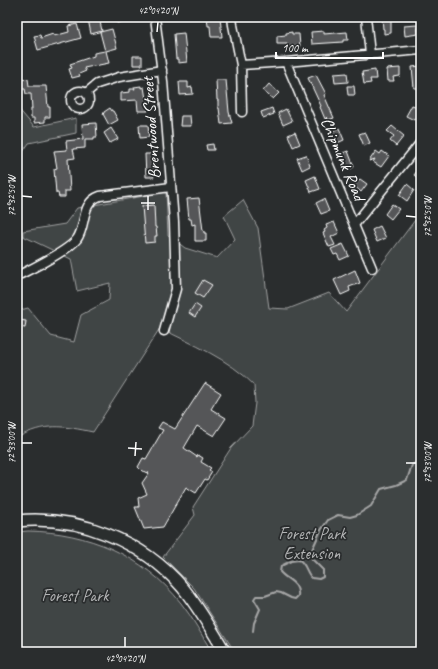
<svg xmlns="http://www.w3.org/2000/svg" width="438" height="669" font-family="Caveat,sans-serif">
<rect width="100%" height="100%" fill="#2a2d2e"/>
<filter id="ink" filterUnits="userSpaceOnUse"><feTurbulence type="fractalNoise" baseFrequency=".025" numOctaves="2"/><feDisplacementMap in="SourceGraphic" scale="8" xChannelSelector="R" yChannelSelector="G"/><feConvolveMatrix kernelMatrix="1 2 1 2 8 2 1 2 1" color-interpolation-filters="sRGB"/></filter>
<g filter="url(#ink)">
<path fill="#414445" stroke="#a0a2a2" d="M17 107 34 127 76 118V133L29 143 20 156 17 157Z
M166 192 168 235 185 248 217 258 235 239 224 216 243 200 258 228 269 308 288 309 329 293 346 312 421 212V652H235L194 588 163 557 195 515 193 507 231 448 252 426 255 403 254 385C229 359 192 344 160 328L93 432C64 426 44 422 17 438V311L28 308 51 336 74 342 81 315 109 300 110 283 77 291 71 259 23 236V231L65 224 77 208Z
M28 531C88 532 143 555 181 603 193 618 202 636 212 652H17V532Z"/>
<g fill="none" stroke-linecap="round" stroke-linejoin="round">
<path stroke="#a6a7a7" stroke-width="2" d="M253 631 254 623 260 609 254 599 256 596H265L276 592 281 593 291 598 295 599 298 596C300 583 287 580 280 572L281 566 291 561 299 560C306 563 306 573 312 578L319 579 323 577V570L312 559 311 552 321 530 328 520 338 515 350 517 357 515 371 506 381 489 396 485 407 480 412 465 421 459"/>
</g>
<path fill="#555758" stroke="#fff" d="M96 17H99L102 31 91 34 88 19Z
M115 17H132V19L117 23Z
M207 17H220L222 37H211L210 26H208Z
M382 17H391V33L384 34V29H383Z
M77 24 81 38 38 50 34 36 40 35 41 38 53 34 54 36 69 32 68 26Z
M417 25 418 34 405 36 404 26Z
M112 29 117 48 106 51 109 63 84 68 86 71 79 74 80 76 72 78 69 69 72 68 70 64 94 56V53L105 51 100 32Z
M324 31V34L347 32 348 40H343V42L312 44 311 32Z
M292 32V34H299L300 46 287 47V44H277V36L286 35V33Z
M184 33 187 62 178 63V59H176L174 34Z
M133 56H142V65H133Z
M420 66 421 88H414L412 67Z
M400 68V76L393 77 394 81H388L387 69Z
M375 70 376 79H370L371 83 364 84 362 72Z
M347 73 348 82 335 83 334 74Z
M316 75 326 94 324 95 334 118 328 120 327 117 325 119 320 107 321 106 308 78Z
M28 79 29 86H46L48 107H50V117H45V122L34 123V118H31V109H32L31 94H26L25 89H20L19 80Z
M216 80H226L229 112 232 123 221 124 219 108H218V100H217Z
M179 82H188V88L192 87 193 94 180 95Z
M269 84 279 93 273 99 263 91Z
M141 86V88L144 87 148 111H138L137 100 121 101V93L130 92V89H135L134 87Z
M347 86H354L355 95H348Z
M412 105 420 108 414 120 406 116Z
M110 108 112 111H113L118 120 109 125 103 114 104 113V112Z
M272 108 274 114 263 118 261 112Z
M286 109 292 121 283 125 278 113Z
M181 116H190L191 126H180Z
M96 123 97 137H94V139H85V148L73 149 75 158 68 159 70 191H65V197H59L58 193H56L54 169 57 168 54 151 67 150 66 141 83 139 82 124Z
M139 125H148L149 137 140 138Z
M392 126 404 136 396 146 390 141 394 136 387 131Z
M111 128 118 139 110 143 104 133Z
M339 128 344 140 335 144 330 132Z
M295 132 300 144 293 147 288 135Z
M365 132 370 143 364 146 359 134Z
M213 144 214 150H207L206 145Z
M348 151 354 167 348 170 340 154Z
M376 151 380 154 382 151 389 156 381 167 373 162 375 159 369 161Z
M145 154H154V177H146Z
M306 155 310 166 302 170 297 158Z
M421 166V181L414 175Z
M315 176 320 189 311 192 306 180Z
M360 179 367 184 361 192 354 186Z
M407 184 414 190 407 201 399 195Z
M199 198 203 231H204V233H206V241H195V224L192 225 191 219H189L187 199Z
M324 199 329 211 321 214 316 203Z
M392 204 399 209 391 219 385 214Z
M154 205 155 227H156L157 236H155V242L145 243 142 206Z
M334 222 339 233 331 237 335 245 329 247 323 233 325 232 324 230 327 228 326 225Z
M380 226 386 238 377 242 372 230Z
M343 244 349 256 340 260 337 254 334 255 331 249Z
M355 270 360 283 349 287 350 291 341 295 334 280Z
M203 280 212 285 203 298 195 293Z
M195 304 201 308 195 317 189 313Z
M19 320 26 321 25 328 18 327Z
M205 383 221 393 211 409 226 418 214 436 197 426 184 448 197 457 198 455 203 458 201 462 211 468 209 470 212 472 207 480 205 479 196 493 186 487 163 527 144 529 135 507H139L138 498 147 494 142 483 149 473 142 471 138 467 143 458 146 459 163 430 158 428 162 422 175 429Z"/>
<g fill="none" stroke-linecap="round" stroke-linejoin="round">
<defs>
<path id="minor" d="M155 17 163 81 174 222 176 289 164 331
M232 17 233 25 241 65 242 112
M366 17 370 54
M286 62 372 268
M241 65 286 62 421 50
M71 100a9 9 0 1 1 18 0a9 9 0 1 1-18 0Z
M86 93 97 84 119 77 162 70
M354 225 421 142
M21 274C35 267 68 251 77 239 87 225 80 203 100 196L171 187"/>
<path id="secondary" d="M17 521C79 515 143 541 183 588 199 608 212 630 225 652"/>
</defs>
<use href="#minor" stroke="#fff" stroke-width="11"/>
<use href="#secondary" stroke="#fff" stroke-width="14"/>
<use href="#minor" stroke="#2a2d2e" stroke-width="8"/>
<use href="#secondary" stroke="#2a2d2e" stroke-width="11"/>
</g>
</g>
<path fill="none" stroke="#fff" stroke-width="1.5" d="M157 32 158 22M22 196 32 197M141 203H155M148 210V196M406 216 416 217M22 443H32M128 448 142 449M135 456 136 442M406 463H416M125 647V637"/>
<g text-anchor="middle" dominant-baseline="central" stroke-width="3.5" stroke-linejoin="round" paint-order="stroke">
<g font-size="17" fill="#fff" stroke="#2a2d2e">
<text transform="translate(151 128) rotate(-94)">Brentwood Street</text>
<text transform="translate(343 159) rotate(67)">Chipmunk Road</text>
</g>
<g font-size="17" fill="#b3b4b5" stroke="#2a2d2e">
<text x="312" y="533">Forest Park<tspan x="312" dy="20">Extension</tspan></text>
<text x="75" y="595">Forest Park</text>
</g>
</g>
<rect width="438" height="669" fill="none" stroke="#2a2d2e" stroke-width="44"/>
<path d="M276 52v6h107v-6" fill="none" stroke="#ffffff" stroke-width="2"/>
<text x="282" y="52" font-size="12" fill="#ffffff" stroke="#2a2d2e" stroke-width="3" paint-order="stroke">100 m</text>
<rect x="22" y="22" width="394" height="625" fill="none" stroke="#fff" stroke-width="1.5"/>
<g font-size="10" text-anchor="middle" fill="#fff">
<text x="158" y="14">42°04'20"N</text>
<text transform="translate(11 196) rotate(-90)" y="4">72°32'50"W</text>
<text transform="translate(427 217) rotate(-90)" y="4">72°32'50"W</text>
<text transform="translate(11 443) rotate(-90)" y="4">72°33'00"W</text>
<text transform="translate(427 463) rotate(-90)" y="4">72°33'00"W</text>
<text x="125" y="662">42°04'20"N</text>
</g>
</svg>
